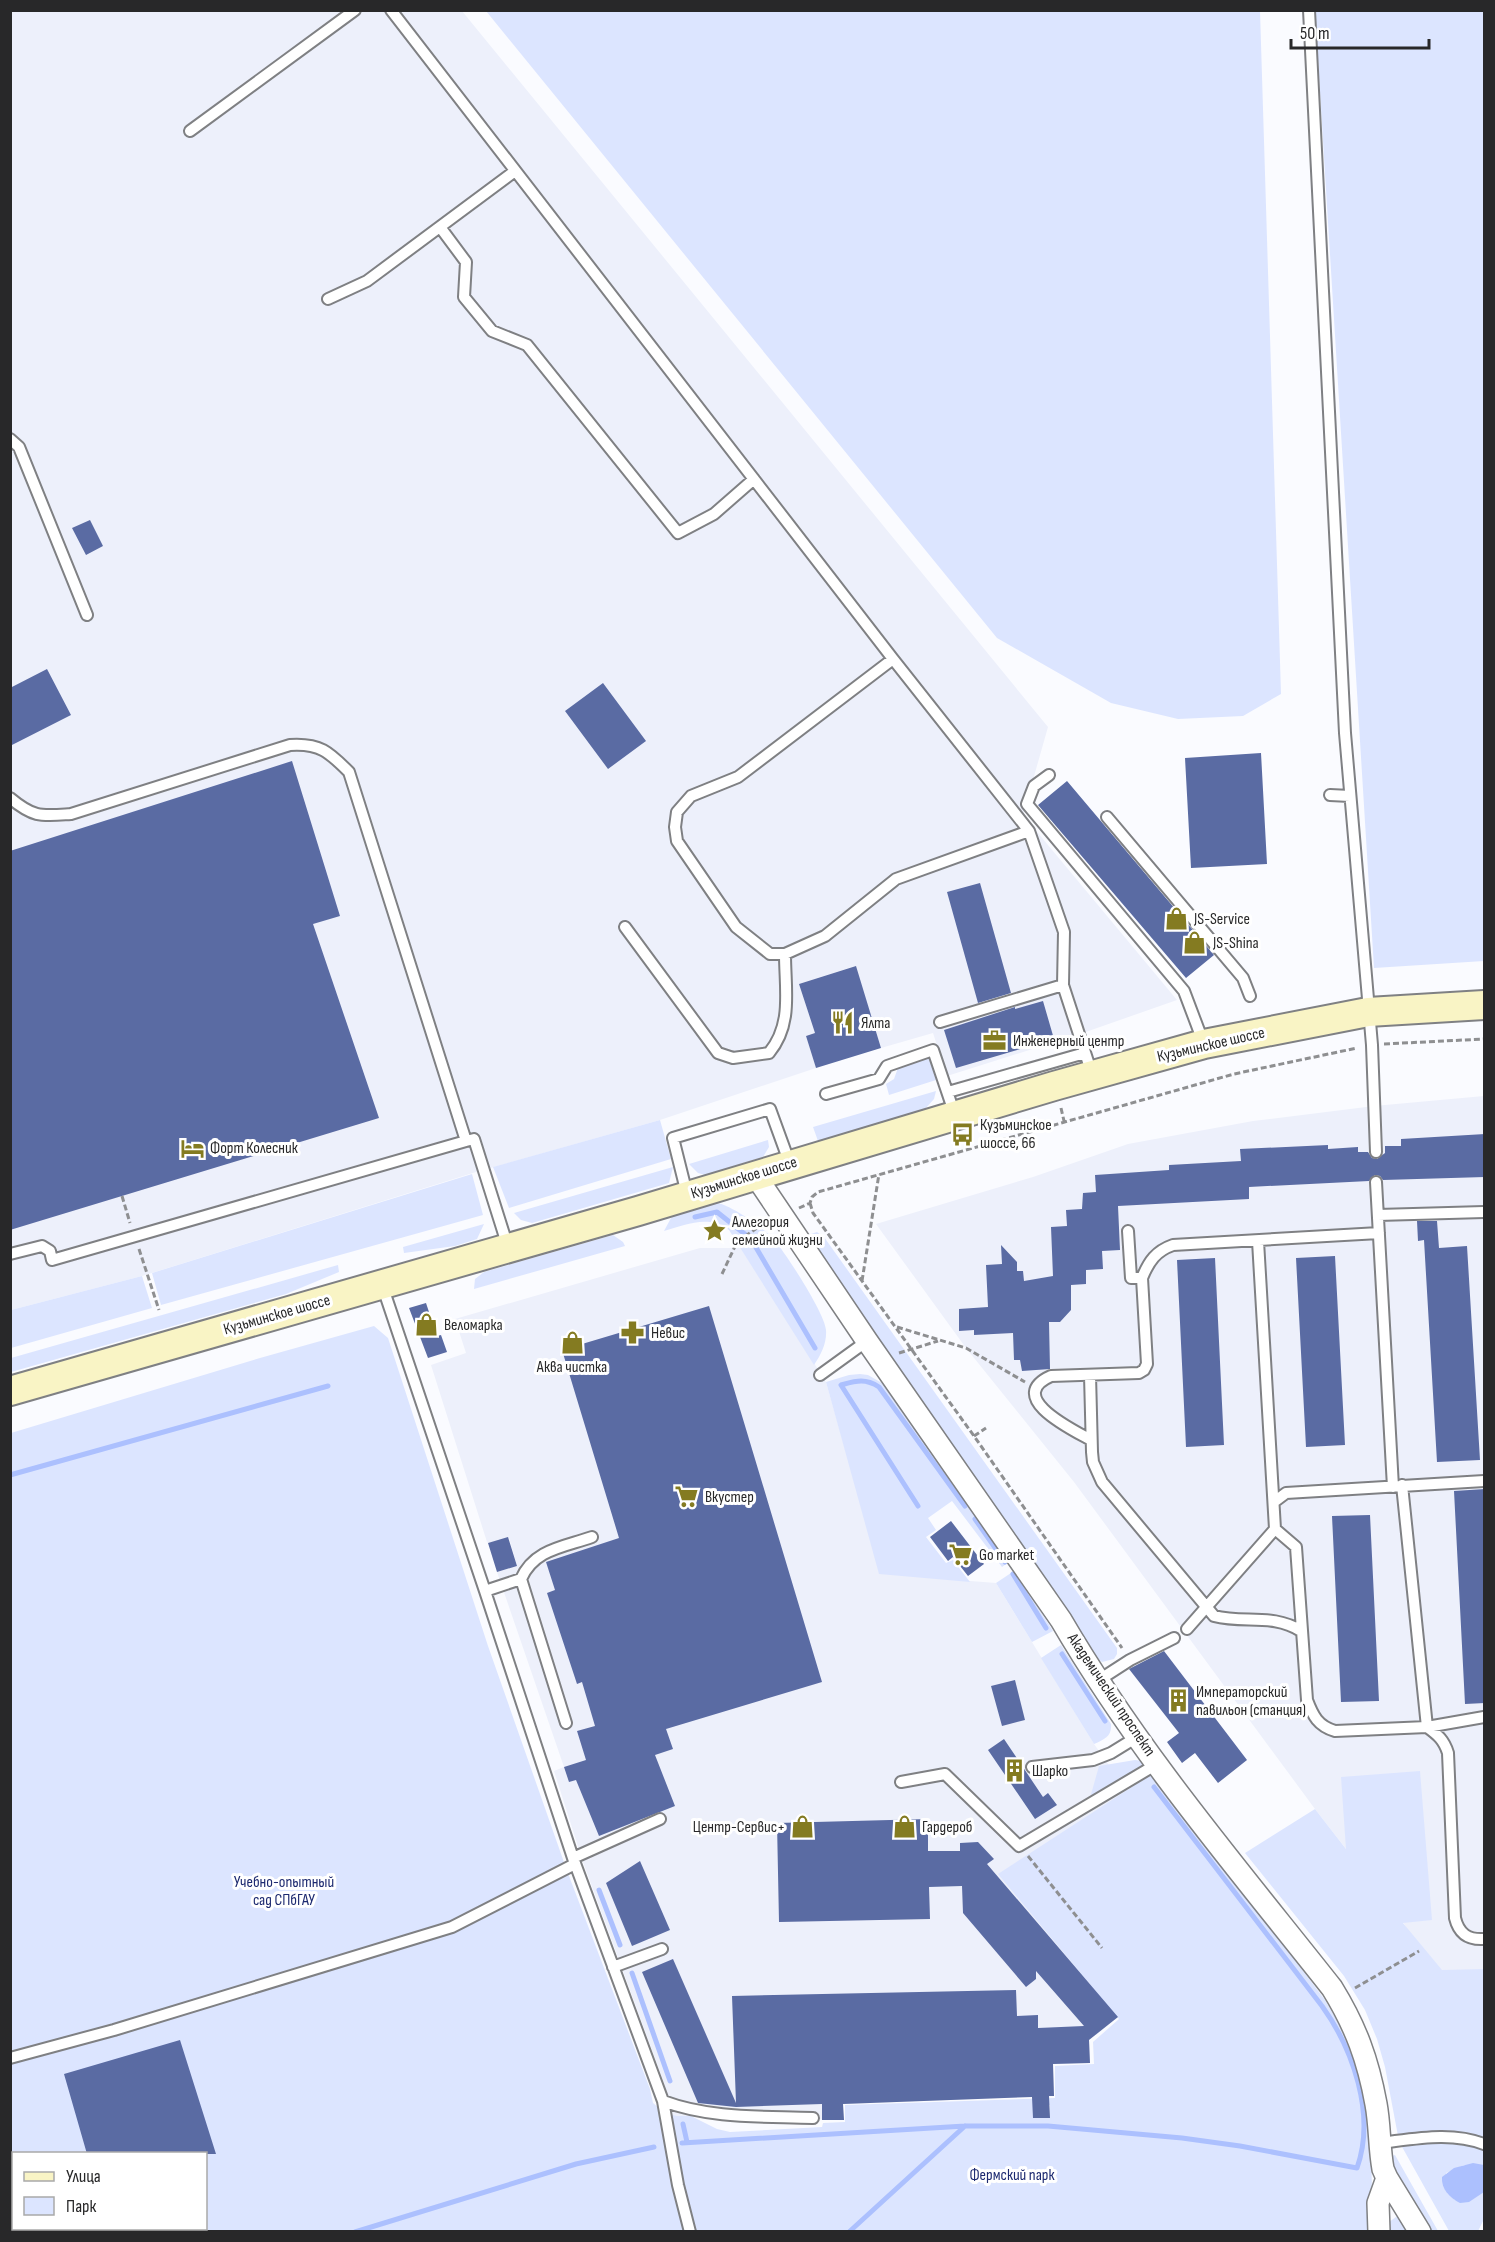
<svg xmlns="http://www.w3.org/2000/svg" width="1495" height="2242" font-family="'Sofia Sans Condensed',sans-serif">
<rect width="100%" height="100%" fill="#fafbff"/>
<path fill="#edf0fb" d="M11 11H462L1048 727 1023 815 1177 1000 1080 1034 947 1076 933 1033 881 1048 855 966 799 984 815 1033 806 1036 816 1068 660 1120 476 1172 142 1276 11 1310Z
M1484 1096V2057L1403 1922 1315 1809 1074 1482 966 1348 876 1224 1033 1177 1128 1144 1253 1121 1374 1106Z
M700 1248H741L826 1382 845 1449 945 1579 996 1583 1094 1744 1336 2083 1169 2076 1118 2017 1096 2035 1094 2032 1089 2035 1090 2063 1053 2064 1054 2096 843 2104 844 2120 671 2116 664 2083 583 1862 554 1771 564 1767 497 1572 517 1566 509 1538 488 1543 487 1542 431 1365 466 1353 455 1319Z"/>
<path fill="#dce5ff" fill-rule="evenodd" d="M486 11H1260L1281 694 1243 716 1178 719 1111 703 997 638Z
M1315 11H1484V961L1374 968Z
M929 1056 936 1080 889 1095 886 1084 894 1079 899 1065Z
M936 1091 934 1099 925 1109 818 1141 813 1127Z
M660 1120 671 1159 509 1208 493 1167Z
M768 1140 769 1147 763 1157 705 1175 698 1173 689 1164Z
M673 1167 669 1183 532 1223 521 1220 514 1213Z
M472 1174 483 1215 161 1305 152 1273Z
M717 1203C731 1205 766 1229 775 1241 787 1255 825 1314 826 1330 827 1343 821 1355 814 1365L729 1230C709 1214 685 1225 664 1231L671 1218 677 1214Z
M484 1224 477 1239 455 1246 404 1253 403 1247Z
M817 1232 824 1237 1117 1648V1654L1114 1659 1102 1662 1096 1657 809 1239 811 1234Z
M613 1235 623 1242 625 1246 474 1289 475 1279 484 1272Z
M338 1265 339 1272 286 1294 11 1372V1358Z
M142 1276 152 1308 11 1348V1310Z
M374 1326 388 1338 488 1646 566 1868 650 2089 653 2103 665 2113 677 2116H691L717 2129 730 2132 822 2127 823 2123 845 2122V2105L1055 2098V2066L1094 2064 1093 2042 1119 2019 998 1874 1152 1774 1158 1778 1325 2000C1336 2019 1347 2037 1355 2058 1374 2113 1371 2174 1373 2231L11 2232V1433L260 1358ZM1050 2105V2116H1033V2106ZM14 2154H206V2228H14Z
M860 1374 868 1375 882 1383 1009 1562 1002 1567 952 1501 928 1518 936 1530 926 1537 946 1563 953 1560 970 1582 879 1574 826 1382 849 1375Z
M1014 1571 1053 1631 1032 1642 996 1583Z
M1061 1645 1111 1724C1112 1736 1105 1739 1094 1744L1041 1658Z
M1135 1760 1142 1761 1144 1766 1090 1798 1099 1766Z
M1420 1771 1432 1920 1403 1923 1442 1970 1484 1969V2138L1469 2134 1398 2136 1385 2067 1377 2039 1365 2010 1344 1976 1245 1853 1315 1809 1346 1849 1341 1777Z
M1430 2141 1464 2143 1484 2149V2165H1464L1446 2173 1447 2193 1455 2200 1484 2192V2219L1478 2231H1449L1401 2145Z
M1395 2155 1438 2231H1430L1392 2168V2156Z
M1396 2217 1400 2218 1408 2232H1388L1389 2222Z"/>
<path fill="#acc0fe" d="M1473 2163 1484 2165V2192L1469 2202 1460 2203C1450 2198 1441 2189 1442 2177L1454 2168Z"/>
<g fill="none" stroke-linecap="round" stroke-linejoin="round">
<path stroke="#acc0fe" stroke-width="5" d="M695 1217 717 1212 751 1239 815 1348
M10 1475 328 1386
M918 1506 841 1385C856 1381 865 1378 879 1387L965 1506
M975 1519 1005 1562
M1013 1574 1046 1628
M1062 1654 1105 1721
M599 1890 620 1945
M632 1973 670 2081
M683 2124 687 2142
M682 2143 965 2126H1048L1182 2138 1240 2146 1357 2168C1376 2115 1353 2049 1322 2006L1154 1787
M355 2232 576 2164 654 2147
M849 2232 965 2126"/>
</g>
<path fill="#5a6ba3" d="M90 520 103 546 86 555 72 528Z
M47 669 71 715 10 746V688Z
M603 683 646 741 608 769 565 711Z
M1261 753 1267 864 1191 868 1185 758Z
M292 761 340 916 313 924 379 1118 10 1230V851Z
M1067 781 1214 955 1186 978 1038 805Z
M980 883 1011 993 978 1003 947 892Z
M856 966 881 1048 816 1068 806 1036 815 1033 799 984Z
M1043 1001 1054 1039 956 1068 944 1030 1015 1007V1009Z
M1485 1134V1177L1383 1180 1380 1176 1375 1175 1369 1181 1249 1187V1199L1118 1206 1120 1250 1102 1251 1103 1269 1086 1270V1284L1071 1285V1310L1060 1322H1049L1050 1369 1022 1371 1020 1360H1014L1013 1333 974 1335V1330L959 1331V1309L988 1307 986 1265 1002 1264 1001 1245 1017 1262V1271H1023L1024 1281 1053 1276 1051 1227 1067 1226 1066 1210 1082 1209 1083 1193 1096 1192 1095 1175 1169 1170V1165L1241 1161 1240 1149 1328 1145V1149L1358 1147V1152H1368L1372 1158 1377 1159 1385 1153V1146H1401V1139Z
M1417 1221H1437L1439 1248 1467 1246 1480 1460 1437 1462 1424 1240 1418 1241Z
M1335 1256 1345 1445 1306 1447 1296 1258Z
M1215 1258 1224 1445 1186 1447 1177 1260Z
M426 1303 437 1336 441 1335 447 1352 428 1358 409 1308Z
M709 1306 822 1682 666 1729 673 1749 655 1755 675 1806 599 1836 576 1780 569 1782 564 1767 586 1760 577 1731 595 1726 582 1682 577 1684 547 1593 555 1590 546 1562 619 1538 562 1350Z
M1485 1489V1703L1465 1704 1454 1491Z
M1370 1515 1379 1701 1341 1702 1332 1516Z
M951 1521 984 1564 968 1576 953 1557 948 1561 930 1537Z
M508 1537 517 1566 497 1572 488 1543Z
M1164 1651 1247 1760 1218 1783 1195 1753 1182 1763 1167 1742 1179 1733 1129 1669Z
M1015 1680 1025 1720 1002 1726 991 1686Z
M1004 1739 1043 1797 1048 1793 1057 1805 1035 1819 988 1750Z
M928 1819V1851H960V1843L978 1842 994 1859 987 1864 1118 2017 1089 2040 1090 2063 1053 2064 1054 2096H1049L1050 2118H1033L1032 2097 843 2104 844 2120H822V2104L736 2107 698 2103 642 1972 673 1959 736 2103 732 1996 1016 1990 1017 2016 1038 2015V2028L1084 2026 1036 1971V1979L1026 1987 963 1913 962 1886 929 1887 930 1919 779 1922 777 1823Z
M640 1861 670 1930 632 1946 606 1883Z
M180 2040 216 2154H87L64 2074Z"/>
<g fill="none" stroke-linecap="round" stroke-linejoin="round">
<defs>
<path id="service" d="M391 10 893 659 1029 831 1064 932 1063 985
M1309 10 1345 733 1372 1045 1376 1152
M190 131 355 10
M440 227 466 262 464 297 492 331 527 345 678 533 714 514 754 479
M328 299 367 281 515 171
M10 439 19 447 87 615
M893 659 738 777 691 796 677 812 675 827 677 841 736 927 770 954H785L825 936 896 879 1029 831
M1049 775 1034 786 1027 804 1184 991 1204 1044
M1330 795 1350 796
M10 798C34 818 41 816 71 814L290 745C320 743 329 752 349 772L466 1141 474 1139 508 1247
M1107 817 1243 978 1250 996
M625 927 718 1053 733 1058 769 1053C793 1024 785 990 785 954
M940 1022 1063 985 1092 1074
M948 1092 1085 1053
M826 1094 879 1079 887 1066 933 1050 955 1115
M1376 1182 1393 1487
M687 1194 673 1138 770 1109 790 1164
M1378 1215 1484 1212
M1128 1231 1131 1278H1142
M10 1254 42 1246 50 1251 52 1260 466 1141
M382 1285 485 1591 573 1858 663 2101 678 2185 690 2232
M820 1375 867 1341
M1090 1375 1092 1452 1093 1462 1102 1482 1214 1616C1244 1624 1273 1613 1301 1631
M1091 1440C1073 1430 1004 1397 1051 1376L1139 1373 1144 1370 1147 1364 1142 1278C1149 1261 1156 1251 1173 1245L1379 1233
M1402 1485 1427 1727C1438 1735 1444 1740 1448 1753L1455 1918C1459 1934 1468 1940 1484 1939
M1274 1502 1286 1493 1484 1481
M1275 1529 1296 1547 1307 1700C1313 1716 1318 1726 1335 1731L1427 1727 1484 1717
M485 1591 521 1579
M1187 1629 1275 1529 1258 1241
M1099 1680 1130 1660 1174 1638
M566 1723 521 1579C534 1549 564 1547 592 1537
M1032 1767 1093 1760 1111 1753 1137 1737
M901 1782 945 1774 1019 1846 1157 1764
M573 1858 660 1819
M613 1967 662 1949
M10 2058 114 2030 452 1927 575 1864
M663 2101C711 2119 762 2116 813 2118
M1379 2143C1414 2139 1451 2131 1484 2144"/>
<path id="minor" d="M755 1175 867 1341 1061 1620C1138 1752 1238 1869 1332 1988 1356 2027 1368 2060 1376 2104 1380 2125 1379 2147 1383 2169L1387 2178 1420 2232
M1379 2232 1378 2203 1387 2178"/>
<path id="secondary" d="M10 1391 638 1211 1054 1086 1204 1044 1368 1012 1484 1005"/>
</defs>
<use href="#service" stroke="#7f8083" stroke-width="14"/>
<use href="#minor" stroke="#7f8083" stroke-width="24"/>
<use href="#secondary" stroke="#7f8083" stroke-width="32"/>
<path stroke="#8e8f91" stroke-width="3" stroke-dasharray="6 3" stroke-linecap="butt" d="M1384 1044 1484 1039
M1061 1108 1064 1121
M122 1196 130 1223
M810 1203 813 1213 974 1436 1122 1648
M799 1208 810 1203 812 1197 818 1192 1234 1074 1357 1048
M139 1249 159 1310
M722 1274 737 1242 757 1228
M862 1281 879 1174
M897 1327 966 1348 1025 1382
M899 1353 938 1341
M974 1436 986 1428
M1028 1856 1102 1948
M1355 1988 1419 1951"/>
<use href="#service" stroke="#fff" stroke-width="10"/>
<use href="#minor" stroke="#fff" stroke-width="21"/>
<use href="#secondary" stroke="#f9f4c5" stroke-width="28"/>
</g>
<defs>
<symbol id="shop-bare" viewBox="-9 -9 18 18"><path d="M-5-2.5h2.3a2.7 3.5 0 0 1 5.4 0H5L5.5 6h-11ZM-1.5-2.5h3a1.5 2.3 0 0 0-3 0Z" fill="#847b21" stroke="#fff" stroke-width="2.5" paint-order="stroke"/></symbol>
<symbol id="restaurant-bare" viewBox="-9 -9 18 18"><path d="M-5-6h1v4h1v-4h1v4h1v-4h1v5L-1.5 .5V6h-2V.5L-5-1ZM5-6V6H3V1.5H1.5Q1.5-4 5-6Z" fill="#847b21" stroke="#fff" stroke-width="2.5" paint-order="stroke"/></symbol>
<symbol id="office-bare" viewBox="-9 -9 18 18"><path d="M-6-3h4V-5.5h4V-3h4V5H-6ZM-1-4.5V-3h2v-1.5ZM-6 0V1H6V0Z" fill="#847b21" stroke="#fff" stroke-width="2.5" paint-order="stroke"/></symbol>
<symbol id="bus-bare" viewBox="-9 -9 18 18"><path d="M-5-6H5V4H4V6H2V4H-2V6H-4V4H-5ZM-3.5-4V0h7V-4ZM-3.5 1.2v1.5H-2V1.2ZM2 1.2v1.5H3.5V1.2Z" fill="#847b21" stroke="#fff" stroke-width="2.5" paint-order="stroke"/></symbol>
<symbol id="hotel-bare" viewBox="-9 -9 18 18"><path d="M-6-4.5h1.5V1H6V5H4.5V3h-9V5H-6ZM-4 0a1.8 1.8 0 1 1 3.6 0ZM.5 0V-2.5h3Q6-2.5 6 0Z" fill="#847b21" stroke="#fff" stroke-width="2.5" paint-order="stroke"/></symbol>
<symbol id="sight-bare" viewBox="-9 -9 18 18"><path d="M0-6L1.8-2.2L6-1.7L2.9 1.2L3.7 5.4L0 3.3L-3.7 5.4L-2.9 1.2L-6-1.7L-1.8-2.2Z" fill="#847b21" stroke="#fff" stroke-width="2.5" paint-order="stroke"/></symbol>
<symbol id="pharmacy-bare" viewBox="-9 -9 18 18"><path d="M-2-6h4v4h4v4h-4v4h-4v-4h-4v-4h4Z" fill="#847b21" stroke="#fff" stroke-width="2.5" paint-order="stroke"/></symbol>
<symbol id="supermarket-bare" viewBox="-9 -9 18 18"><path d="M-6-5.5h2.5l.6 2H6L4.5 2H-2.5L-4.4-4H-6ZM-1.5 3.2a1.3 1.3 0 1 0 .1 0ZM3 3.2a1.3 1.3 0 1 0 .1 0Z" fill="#847b21" stroke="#fff" stroke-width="2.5" paint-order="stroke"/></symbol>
<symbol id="building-bare" viewBox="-9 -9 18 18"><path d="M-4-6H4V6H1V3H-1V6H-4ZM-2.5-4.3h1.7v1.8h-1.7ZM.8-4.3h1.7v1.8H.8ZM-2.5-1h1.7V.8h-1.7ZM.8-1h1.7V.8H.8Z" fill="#847b21" stroke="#fff" stroke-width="2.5" paint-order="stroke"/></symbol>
</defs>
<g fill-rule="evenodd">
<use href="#shop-bare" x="1160" y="902" width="33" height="33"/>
<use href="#shop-bare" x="1178" y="926" width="33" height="33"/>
<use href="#restaurant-bare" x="826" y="1006" width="33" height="33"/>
<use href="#office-bare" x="978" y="1024" width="33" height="33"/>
<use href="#bus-bare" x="946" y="1118" width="33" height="33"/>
<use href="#hotel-bare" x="176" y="1132" width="33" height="33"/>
<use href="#sight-bare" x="698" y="1214" width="33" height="33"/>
<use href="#shop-bare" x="410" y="1308" width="33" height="33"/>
<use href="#pharmacy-bare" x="616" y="1316" width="33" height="33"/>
<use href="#shop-bare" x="556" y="1326" width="33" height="33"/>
<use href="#supermarket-bare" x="670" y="1480" width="33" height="33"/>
<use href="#supermarket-bare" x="944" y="1538" width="33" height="33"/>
<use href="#building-bare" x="1162" y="1684" width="33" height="33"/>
<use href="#building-bare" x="998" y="1754" width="33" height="33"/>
<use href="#shop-bare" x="786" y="1810" width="33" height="33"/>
<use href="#shop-bare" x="888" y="1810" width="33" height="33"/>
</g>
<g text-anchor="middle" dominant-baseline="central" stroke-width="6" stroke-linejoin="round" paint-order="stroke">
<g font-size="16" fill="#282829" stroke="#fff" text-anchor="start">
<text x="1194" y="919">JS-Service</text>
<text x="1213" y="943">JS-Shina</text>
<text x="861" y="1023">Ялта</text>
<text x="1013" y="1041">Инженерный центр</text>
<text x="980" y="1125">Кузьминское<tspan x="980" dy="18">шоссе, 66</tspan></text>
<text x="210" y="1148">Форт Колесник</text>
<text x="732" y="1222">Аллегория<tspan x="732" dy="18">семейной жизни</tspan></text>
<text x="444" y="1325">Веломарка</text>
<text x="651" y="1333">Невис</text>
<text x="572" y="1367" text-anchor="middle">Аква чистка</text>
<text x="705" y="1497">Вкустер</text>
<text x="979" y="1555">Go market</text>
<text x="1196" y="1692">Императорский<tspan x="1196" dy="18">павильон (станция)</tspan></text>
<text x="1032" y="1771">Шарко</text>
<text x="785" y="1827" text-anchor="end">Центр-Сервис+</text>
<text x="922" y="1827">Гардероб</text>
</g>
<g font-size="16" fill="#282829" stroke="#fff">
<text transform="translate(1211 1045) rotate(-13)">Кузьминское шоссе</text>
<text transform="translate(744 1178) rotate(-17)">Кузьминское шоссе</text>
<text transform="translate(277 1315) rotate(-16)">Кузьминское шоссе</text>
<text transform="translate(1111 1695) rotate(56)">Академический проспект</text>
</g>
<g font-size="16" fill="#1d2a70" stroke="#fff">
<text x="284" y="1882">Учебно-опытный<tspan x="284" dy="18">сад СПбГАУ</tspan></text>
<text x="1012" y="2175">Фермский парк</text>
</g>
</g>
<rect width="1495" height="2242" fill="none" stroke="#282829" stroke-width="24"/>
<rect x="12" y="2152" width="195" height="78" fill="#ffffff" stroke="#a9a9a9" stroke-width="1.5"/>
<rect x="24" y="2172" width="30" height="9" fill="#f9f4c5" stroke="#a9a9a9" stroke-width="1.5"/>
<text x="66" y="2182" font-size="18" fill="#282829">Улица</text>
<rect x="24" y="2197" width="30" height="18" fill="#dce5ff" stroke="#a9a9a9" stroke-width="1.5"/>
<text x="66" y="2212" font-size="18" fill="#282829">Парк</text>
<path d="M1291 39v9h138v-9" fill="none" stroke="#282829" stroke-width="3"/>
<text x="1300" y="39" font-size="18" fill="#282829" stroke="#ffffff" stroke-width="4.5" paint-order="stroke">50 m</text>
</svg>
